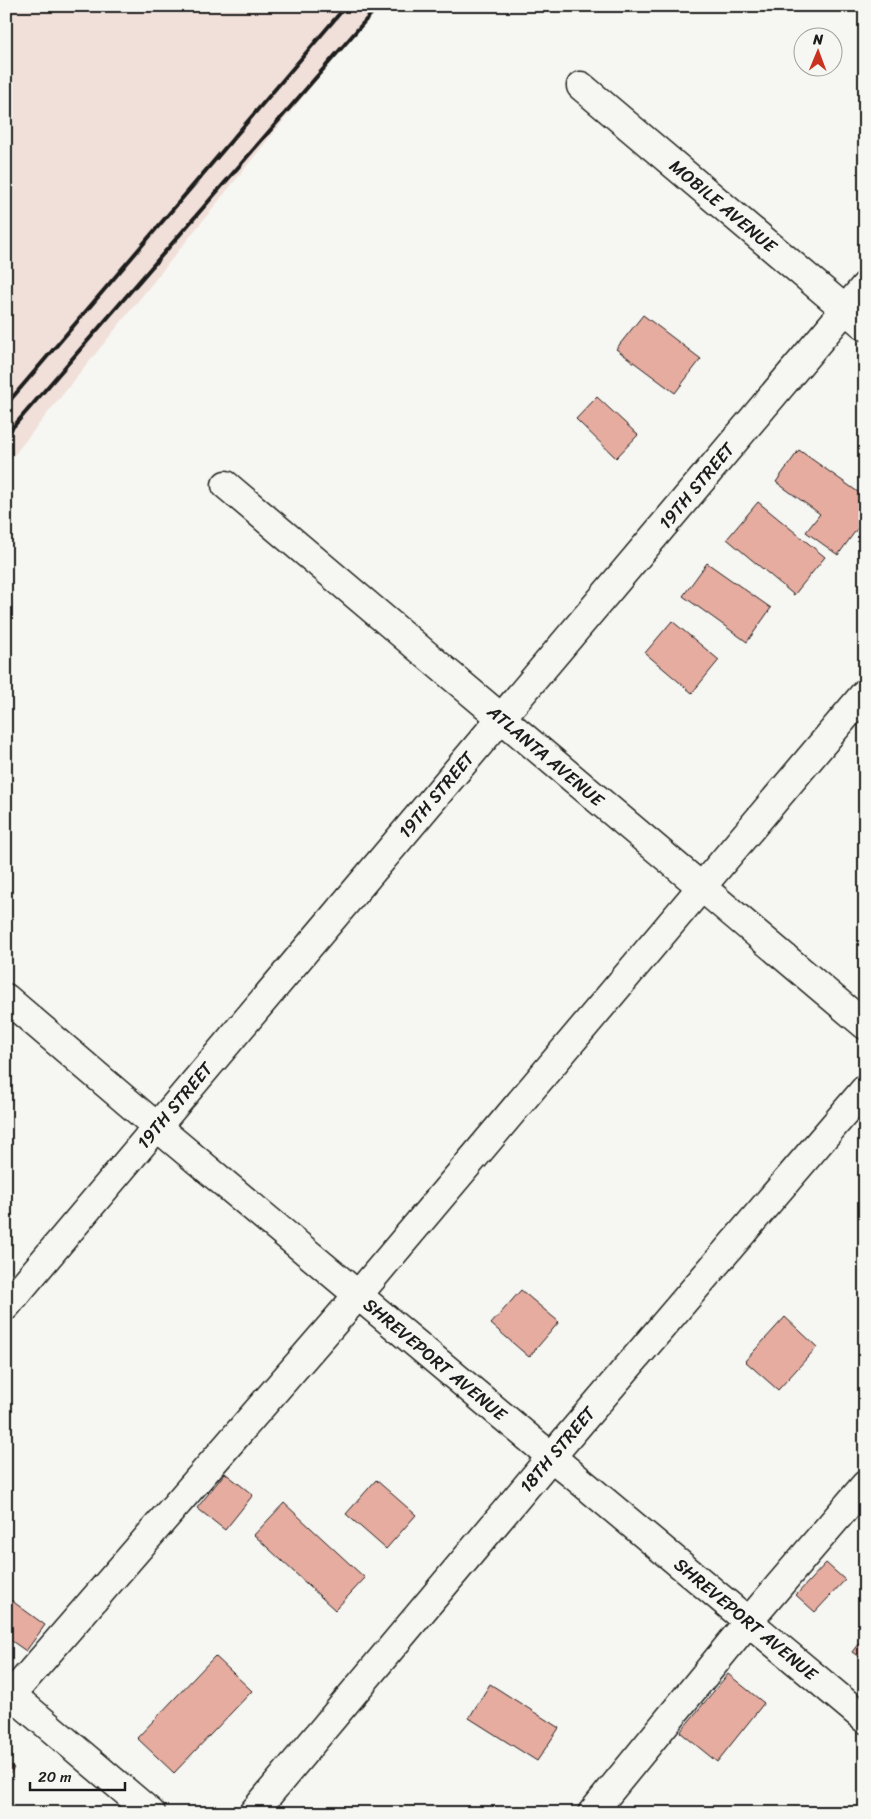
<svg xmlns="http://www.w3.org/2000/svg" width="871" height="1819" font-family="Sriracha,sans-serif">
<rect width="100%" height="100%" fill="#f6f6f2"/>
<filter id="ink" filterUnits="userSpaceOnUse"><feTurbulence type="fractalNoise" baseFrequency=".02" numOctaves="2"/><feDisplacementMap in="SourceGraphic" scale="10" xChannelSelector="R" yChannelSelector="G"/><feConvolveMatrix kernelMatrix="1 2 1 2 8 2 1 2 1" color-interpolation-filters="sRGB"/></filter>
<g filter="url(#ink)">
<path fill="#f1e0d9" d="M6 6H378L345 44 6 465Z"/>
<path fill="#e6aca0" stroke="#1c1c1c" d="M643 315 701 359 675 393 616 349Z
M597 397 638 435 616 458 576 419Z
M799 450 865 497V518L838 555 806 532 820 514 776 482Z
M758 502 825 557 794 595 727 539Z
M707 563 771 608 747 642 683 596Z
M672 621 719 660 692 693 645 653Z
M521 1290 559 1322 529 1357 491 1324Z
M785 1317 817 1347 778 1390 745 1361Z
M225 1473 253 1495 225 1530 197 1508Z
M376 1480 416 1515 386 1549 346 1514Z
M284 1503 365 1578 335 1610 254 1535Z
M826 1563 845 1580 815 1612 796 1595Z
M8 1598 45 1625 26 1651 6 1637Z
M865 1635V1661L852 1652Z
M215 1656 252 1691 174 1773 137 1738Z
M728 1674 764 1703 717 1762 680 1732Z
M490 1684 559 1728 537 1761 469 1718Z
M6 1762 14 1768 6 1778Z"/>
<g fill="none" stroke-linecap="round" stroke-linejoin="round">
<defs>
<g id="minor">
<path id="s1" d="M581 86 865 326"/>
<path id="s2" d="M226 485C439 665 651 846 865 1025"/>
<path id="s3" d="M6 998 157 1127 865 1719"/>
<path id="s4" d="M6 1306 865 286"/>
<path d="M6 1690 151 1813"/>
<path d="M6 1701 358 1295 865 693"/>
<path id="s5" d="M253 1813 551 1457 865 1089"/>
<path d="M592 1813 748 1622 865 1485"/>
</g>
</defs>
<use href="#minor" stroke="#1c1c1c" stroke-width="31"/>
<use href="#minor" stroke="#f6f6f2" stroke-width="28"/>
<path stroke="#1c1c1c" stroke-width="4" d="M6 405 346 6
M6 435 378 6"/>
</g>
</g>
<g text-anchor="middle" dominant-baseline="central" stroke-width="5" stroke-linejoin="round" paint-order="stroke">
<g font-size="18" fill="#1c1c1c" stroke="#f6f6f2">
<text stroke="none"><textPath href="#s1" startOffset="186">MOBILE AVENUE</textPath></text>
<text stroke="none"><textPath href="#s4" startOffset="1072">19TH STREET</textPath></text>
<text stroke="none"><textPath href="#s2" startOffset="419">ATLANTA AVENUE</textPath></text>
<text stroke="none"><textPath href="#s4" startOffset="668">19TH STREET</textPath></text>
<text stroke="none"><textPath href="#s4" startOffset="262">19TH STREET</textPath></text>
<text stroke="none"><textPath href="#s3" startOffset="561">SHREVEPORT AVENUE</textPath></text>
<text stroke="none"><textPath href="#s5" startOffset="474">18TH STREET</textPath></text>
<text stroke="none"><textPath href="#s3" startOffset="966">SHREVEPORT AVENUE</textPath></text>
</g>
</g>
<rect width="871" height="1819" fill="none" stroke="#f6f6f2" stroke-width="25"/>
<rect x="12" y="12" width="846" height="1794" fill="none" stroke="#1c1c1c" stroke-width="2" filter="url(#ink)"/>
<g transform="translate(818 52) rotate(1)"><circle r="24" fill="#f6f6f2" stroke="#9f9f9c"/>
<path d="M0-4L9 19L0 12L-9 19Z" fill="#c8321e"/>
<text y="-8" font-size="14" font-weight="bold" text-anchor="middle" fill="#1c1c1c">N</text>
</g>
<path d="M30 1782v8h95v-8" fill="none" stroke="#1c1c1c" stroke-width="2.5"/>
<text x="38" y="1782" font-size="15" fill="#1c1c1c" stroke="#f6f6f2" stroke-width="4" paint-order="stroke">20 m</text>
</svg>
